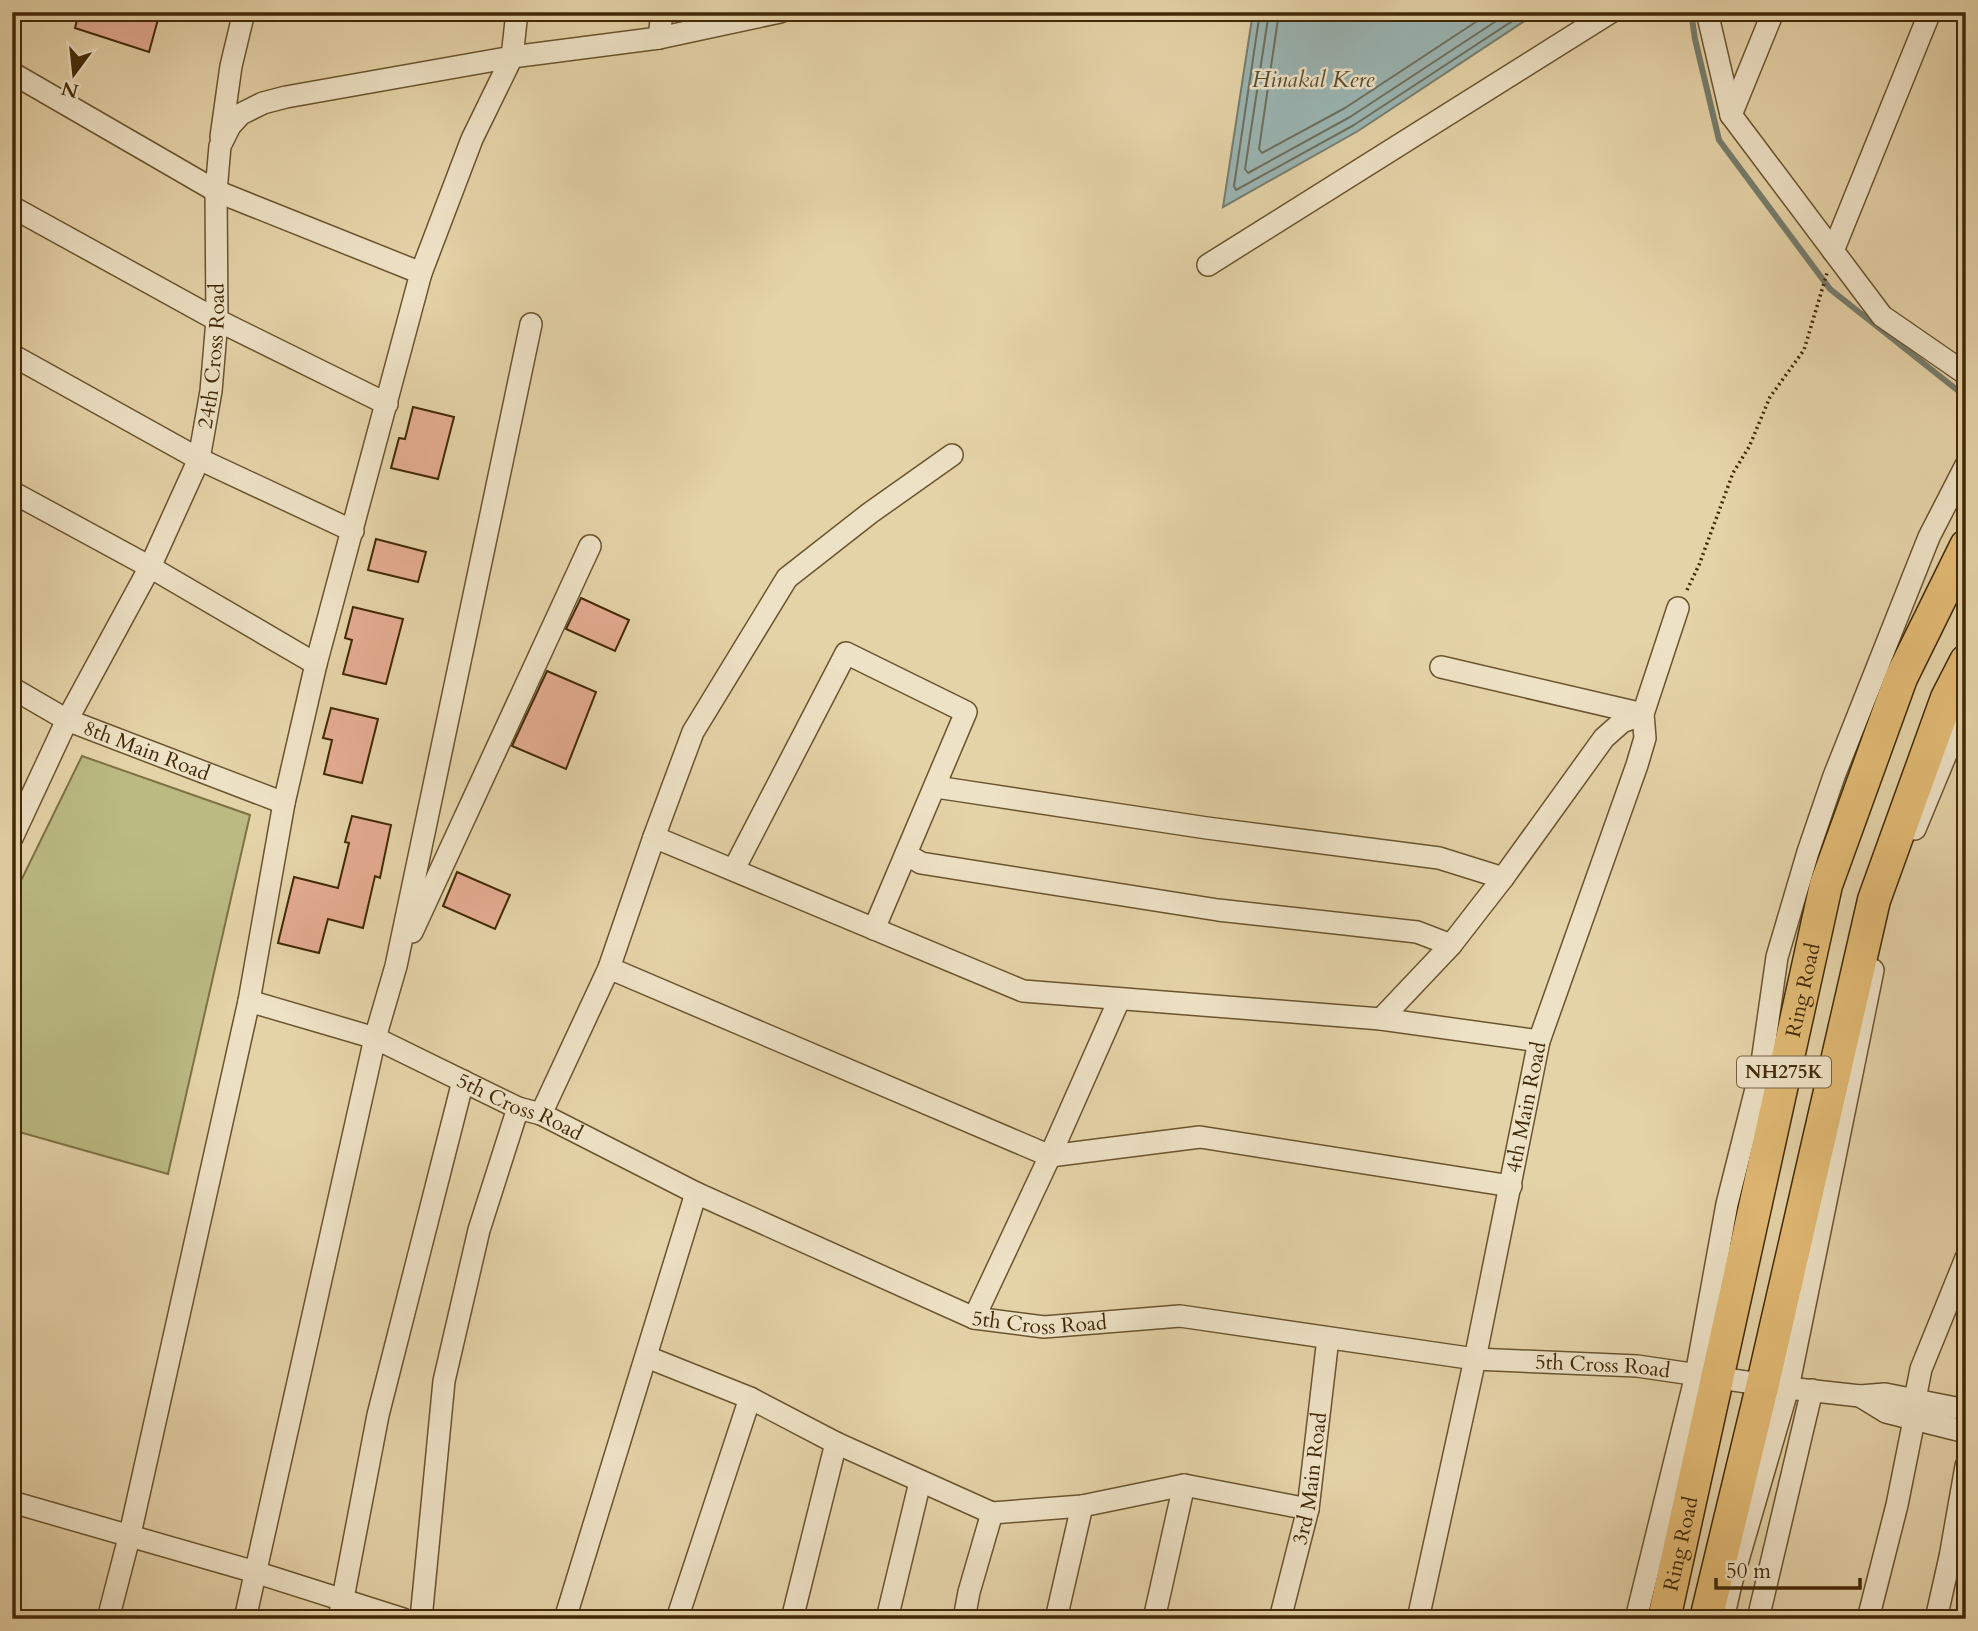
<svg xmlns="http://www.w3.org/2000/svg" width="1978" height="1631" font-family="Cardo,serif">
<rect width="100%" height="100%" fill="#e5d3a8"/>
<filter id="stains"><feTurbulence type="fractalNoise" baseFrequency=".00286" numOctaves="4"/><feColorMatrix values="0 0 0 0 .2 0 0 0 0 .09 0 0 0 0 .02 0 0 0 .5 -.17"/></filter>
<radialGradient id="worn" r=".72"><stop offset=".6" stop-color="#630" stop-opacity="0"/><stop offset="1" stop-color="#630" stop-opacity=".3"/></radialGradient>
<path fill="#bbba83" stroke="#7e7244" stroke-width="2" d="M82 756 250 815 168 1174 12 1130V899Z"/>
<path fill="#9ab5b3" stroke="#767d6e" stroke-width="2" d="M1253 12H1538L1358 131 1223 207Z"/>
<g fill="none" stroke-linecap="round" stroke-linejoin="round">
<path stroke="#6e6f5c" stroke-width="2" d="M1260 12 1234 186 1236 190 1354 125 1526 12
M1269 12 1245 169 1248 173 1350 117 1510 12
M1279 12 1259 149 1262 153 1345 108 1491 12"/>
<path stroke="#767d6e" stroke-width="6" d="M1691 12 1695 39 1719 140 1830 289 1966 397"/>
</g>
<path fill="#e5ac92" stroke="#412906" stroke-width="2" d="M79 12H160L149 52 75 28Z
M413 407 454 417 438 479 391 468 399 438 405 439Z
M376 539 426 552 418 582 368 570Z
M581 598 629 620 615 651 566 629Z
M353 607 403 619 386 684 343 674 352 640 345 638Z
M547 671 596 692 566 769 512 746Z
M331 708 378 719 362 783 324 774 332 740 323 738Z
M352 816 391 825 380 878 375 876 363 928 328 919 319 953 278 943 294 877 338 888 349 843 345 842Z
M457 872 510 895 495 929 443 906Z"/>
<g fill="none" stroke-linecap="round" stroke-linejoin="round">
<defs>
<g id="minor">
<path d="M1707 12 1731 115 1882 316 1966 374"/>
<path d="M659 38 662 12"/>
<path d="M12 73 216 191 421 273"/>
<path d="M1731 115 1773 12"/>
<path d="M221 137 231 66 244 12"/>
<path d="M12 207 217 320 387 404"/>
<path d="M1833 251 1930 12"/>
<path d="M1208 265 1611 12"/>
<path d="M12 355 199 459 353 531"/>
<path d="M12 492 150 567 316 664"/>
<path d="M1441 667 1643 714"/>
<path id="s1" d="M12 688 67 720 284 803"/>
<path d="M936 787 1207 828 1439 858 1503 878"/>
<path d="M1915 829 1966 706"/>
<path d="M654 837 693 732 787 578 870 513 952 455"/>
<path id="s2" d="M12 838 67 720 150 567 199 459 211 391 217 320 216 191 220 146 230 126 241 114 263 103 286 97 512 57 659 38 780 12"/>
<path d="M906 854 921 863 1218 910 1417 932 1451 945"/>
<path d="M734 869 846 653 966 712 874 929"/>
<path d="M412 932 590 546"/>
<path d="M609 968 1050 1156 1200 1137 1511 1186"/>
<path id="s3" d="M249 1001 375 1038 518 1108 541 1114 696 1193 974 1318 1044 1327 1180 1316 1475 1359 1637 1366 1788 1388 1860 1396 1885 1394 1966 1410"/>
<path d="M1381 1019 1451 945 1503 878 1604 738 1622 722 1643 714"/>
<path d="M541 1114 609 968 654 837 1023 991 1381 1019 1539 1041"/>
<path d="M974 1318 1050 1156 1119 1000"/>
<path d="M647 1357 750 1398 836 1443 992 1513 1082 1506 1184 1485 1308 1509"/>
<path d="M1860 1396 1886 1412 1966 1432"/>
<path d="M12 1502 255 1572 403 1619"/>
<path d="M108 1619 130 1534 249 1001 284 803 316 664 421 273 472 139 512 57 517 12"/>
<path d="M245 1619 375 1038 396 966 531 324"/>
<path d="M339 1619 378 1415 463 1081"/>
<path d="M421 1619 444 1381 479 1230 518 1108"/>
<path d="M565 1619 696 1193"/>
<path d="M677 1619 750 1398"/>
<path d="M792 1619 836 1443"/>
<path d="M887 1619 920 1482"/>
<path d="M964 1619 969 1592 992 1513"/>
<path d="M1056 1619 1082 1506"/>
<path d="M1154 1619 1184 1485"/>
<path id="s4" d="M1280 1619 1308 1509 1328 1338"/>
<path id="s5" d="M1418 1619 1475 1359 1539 1041 1637 765 1645 738 1643 714 1678 608"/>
<path d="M1636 1619 1696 1375 1727 1204 1761 1069 1777 957 1808 852 1834 776 1929 537 1966 465"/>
<path d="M1723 1619 1731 1584 1788 1388 1873 970"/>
<path d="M1758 1619 1812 1390"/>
<path d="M1868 1619 1897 1505 1914 1420 1915 1399 1921 1369 1966 1258"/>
<path d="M1936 1619 1950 1557 1966 1466"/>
</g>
<g id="highway">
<path id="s6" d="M1664 1619 1826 885 1901 678 1966 546"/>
<path d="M1706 1619 1763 1383 1874 900 1947 698 1966 661"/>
</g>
</defs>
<use href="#minor" stroke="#6a542e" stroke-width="24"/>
<use href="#highway" stroke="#412906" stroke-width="35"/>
<path stroke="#412906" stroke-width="3.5" stroke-dasharray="2 3.5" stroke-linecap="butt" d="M1687 590 1699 565 1733 473 1749 447 1770 397 1804 350 1827 273"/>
<use href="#minor" stroke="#eee2c6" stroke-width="21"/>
<use href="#highway" stroke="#e2ba74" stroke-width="32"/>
</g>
<g text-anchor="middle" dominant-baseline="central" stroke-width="5" stroke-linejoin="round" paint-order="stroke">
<rect fill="#eee2c6" stroke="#756040" stroke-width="2" x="1737" y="1056.5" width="94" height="31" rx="5"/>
<g font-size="19" font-weight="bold" fill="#412906">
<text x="1784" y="1072">NH275K</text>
</g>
<g font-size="21" fill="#412906" stroke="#eee2c6">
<text stroke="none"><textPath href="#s2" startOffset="527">24th Cross Road</textPath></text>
<text stroke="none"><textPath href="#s1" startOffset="149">8th Main Road</textPath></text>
<text stroke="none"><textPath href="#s6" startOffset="644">Ring Road</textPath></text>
<text stroke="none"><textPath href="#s3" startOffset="292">5th Cross Road</textPath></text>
<text stroke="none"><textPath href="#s5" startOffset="523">4th Main Road</textPath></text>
<text stroke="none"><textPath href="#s3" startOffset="859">5th Cross Road</textPath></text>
<text stroke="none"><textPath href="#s3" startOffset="1426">5th Cross Road</textPath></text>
<text stroke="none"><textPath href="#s4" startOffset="144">3rd Main Road</textPath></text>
<text stroke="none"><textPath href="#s6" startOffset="77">Ring Road</textPath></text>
</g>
<g font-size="23" font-style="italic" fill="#574c31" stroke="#eee2c6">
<text x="1313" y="79">Hinakal Kere</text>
</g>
</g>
<rect width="1978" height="1631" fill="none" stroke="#e5d3a8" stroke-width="42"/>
<rect x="14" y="14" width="1950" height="1603" fill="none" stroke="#412906" stroke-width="3.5"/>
<rect x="21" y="21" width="1936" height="1589" fill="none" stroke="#412906" stroke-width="2"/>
<g transform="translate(74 74) rotate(195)" stroke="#eee2c6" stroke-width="5" paint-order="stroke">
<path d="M0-5L12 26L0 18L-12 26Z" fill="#412906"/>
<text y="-10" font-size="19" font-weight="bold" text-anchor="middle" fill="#412906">N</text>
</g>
<path d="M1716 1578v10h144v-10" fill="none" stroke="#412906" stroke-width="3.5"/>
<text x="1726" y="1578" font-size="21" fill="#412906" stroke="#eee2c6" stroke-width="5" paint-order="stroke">50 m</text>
<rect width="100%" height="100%" filter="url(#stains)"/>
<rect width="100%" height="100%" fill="url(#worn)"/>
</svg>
